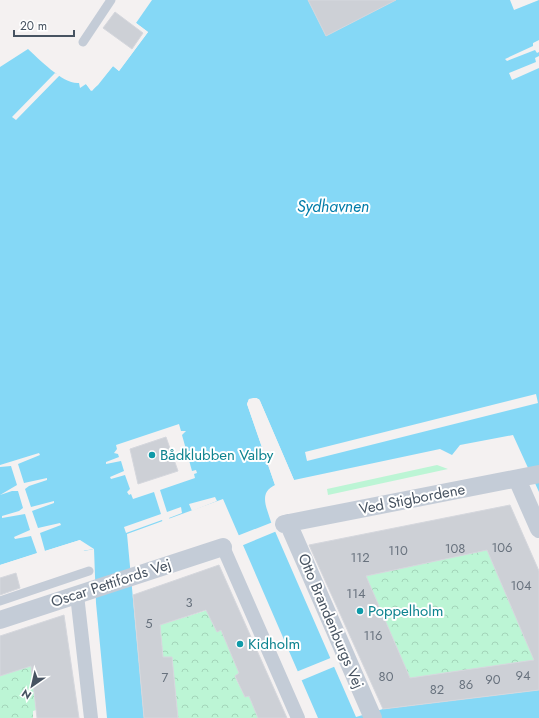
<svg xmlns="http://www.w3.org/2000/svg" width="539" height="718" font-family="Jost,sans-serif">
<defs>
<pattern id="park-crowns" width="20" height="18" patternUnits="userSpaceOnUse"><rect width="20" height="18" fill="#bcf5d5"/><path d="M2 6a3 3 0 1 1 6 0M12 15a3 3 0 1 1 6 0" fill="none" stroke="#a3d4b9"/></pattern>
</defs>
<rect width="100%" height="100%" fill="#f4f1f1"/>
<path fill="#bcf5d5" d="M437 465 448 469 328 495 327 489Z"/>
<path fill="url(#park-crowns)" d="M487 550 534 660 410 678 366 576Z
M211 609 212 622 217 632 221 630 239 673 235 677 245 697 249 696 258 718H178L172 657H163L160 625Z
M30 656 36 710 33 711V718H0V676Z"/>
<path fill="#85d8f6" d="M152 0H510L514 10 539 0V492L513 435 460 445 452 455 440 449 294 480 260 401 259 399H249L247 404 275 485C258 493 267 508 271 522L356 717 383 709 539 690V718H318L223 499 127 534 144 718H107L96 603 94 549 84 551 80 540 0 565V67L28 49C39 59 64 85 79 83L80 88 86 84 91 91 98 85 113 66 119 71 148 32 136 23Z"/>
<path fill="#f4f1f1" d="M136 23 148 32 119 71 113 66 92 91 86 84 87 83 92 88 112 65 119 68 145 32 135 24Z
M539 40V52L537 53 535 50 507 61 505 59 533 46V43Z
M539 56V68L512 80 509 73 536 62 535 58Z
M55 73 60 75 16 120 12 117Z
M536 394 538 403 307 461 305 452Z
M253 398H257L260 401 294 480H292L258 402 253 400 249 404 277 484 275 485 247 404 249 399Z
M179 424 181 431H186L182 435 192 471 196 470 197 473 194 474 195 478 160 490 167 512 181 507 182 513 169 518 170 520 163 523 162 520 126 533 124 527 161 514 154 492 133 499 131 494 129 495 127 492 130 489 125 475 111 479 110 477 124 471 121 461 106 464V462L119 457 118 454 114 453 117 449 116 445Z
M39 453 40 455 18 464 24 483 47 478V480L29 486 25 489 31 507 54 501V503L32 511 38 528 60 523 61 525 40 533 45 551 80 540 94 549 82 551 79 543 0 567V565L37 553 31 536 15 539 14 537 30 530 25 514 2 518V516L19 511 23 508 18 491H12L0 495 17 485 11 466 0 467V465Z
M215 497 217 501 192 511 189 504Z
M273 522 277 531 241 546 237 536Z
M333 657 336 666 300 681 296 672Z"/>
<path fill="#cdd0d6" stroke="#d5d7dd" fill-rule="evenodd" d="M308 0H396L326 36Z
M115 12 143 33 132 49 103 28Z
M166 437 178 471 138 484 130 449Z
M510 505 539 571V690L383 709 309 545ZM487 550 534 660 410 678 366 576Z
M219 565 287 718H258L249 696 245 697 235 676 239 673 221 630 217 632 206 610 160 625 163 657H172L178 718H144L133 595Z
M16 573 20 588 0 595V578Z
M64 615 79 718H37L31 666 0 676V636Z"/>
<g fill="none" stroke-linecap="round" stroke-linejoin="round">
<path stroke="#c4ccd7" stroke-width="9" d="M83 42 111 0
M0 601 89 571"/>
<path stroke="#c4ccd7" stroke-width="14" d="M223 547 298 718
M77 595 91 718"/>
<path stroke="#c4ccd7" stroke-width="18" d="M517 479 539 529
M288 523 373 718
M284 524 539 474
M0 620 223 547"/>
</g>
<g fill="#0f9aa8" stroke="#fff" stroke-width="1.5">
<circle cx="152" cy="455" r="4"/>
<circle cx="360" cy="611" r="4"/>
<circle cx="240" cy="644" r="4"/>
</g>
<g text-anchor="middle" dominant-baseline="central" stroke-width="4" stroke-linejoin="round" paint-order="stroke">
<g font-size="13" fill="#68727e">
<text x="502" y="547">106</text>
<text x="455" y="548">108</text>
<text x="398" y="550">110</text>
<text x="360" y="557">112</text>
<text x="521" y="585">104</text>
<text x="356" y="593">114</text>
<text x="189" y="602">3</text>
<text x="149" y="623">5</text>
<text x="373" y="635">116</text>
<text x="523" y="675">94</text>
<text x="386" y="676">80</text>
<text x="165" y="677">7</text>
<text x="493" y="679">90</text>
<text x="466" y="684">86</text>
<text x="437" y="689">82</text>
</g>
<g font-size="15" fill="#0d838f" stroke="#fff" text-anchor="start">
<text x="160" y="455">Bådklubben Valby</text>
<text x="368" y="611">Poppelholm</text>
<text x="248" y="644">Kidholm</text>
</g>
<g font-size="15" fill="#475361" stroke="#fff">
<text transform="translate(412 499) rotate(-11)">Ved Stigbordene</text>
<text transform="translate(111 583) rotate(-18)">Oscar Pettifords Vej</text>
<text transform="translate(331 621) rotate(67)">Otto Brandenburgs Vej</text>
</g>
<g font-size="16" font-style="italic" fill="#027daa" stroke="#fff">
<text x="333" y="206">Sydhavnen</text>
</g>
</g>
<g transform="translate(32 686) rotate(214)" stroke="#ffffff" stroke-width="3" paint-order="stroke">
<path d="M0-3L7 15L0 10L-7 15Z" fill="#475361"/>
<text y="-6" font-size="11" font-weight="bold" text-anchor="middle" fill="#475361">N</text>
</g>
<path d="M14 30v6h60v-6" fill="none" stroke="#475361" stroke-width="2"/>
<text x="20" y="30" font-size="12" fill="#475361" stroke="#ffffff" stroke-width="3" paint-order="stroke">20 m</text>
</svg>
